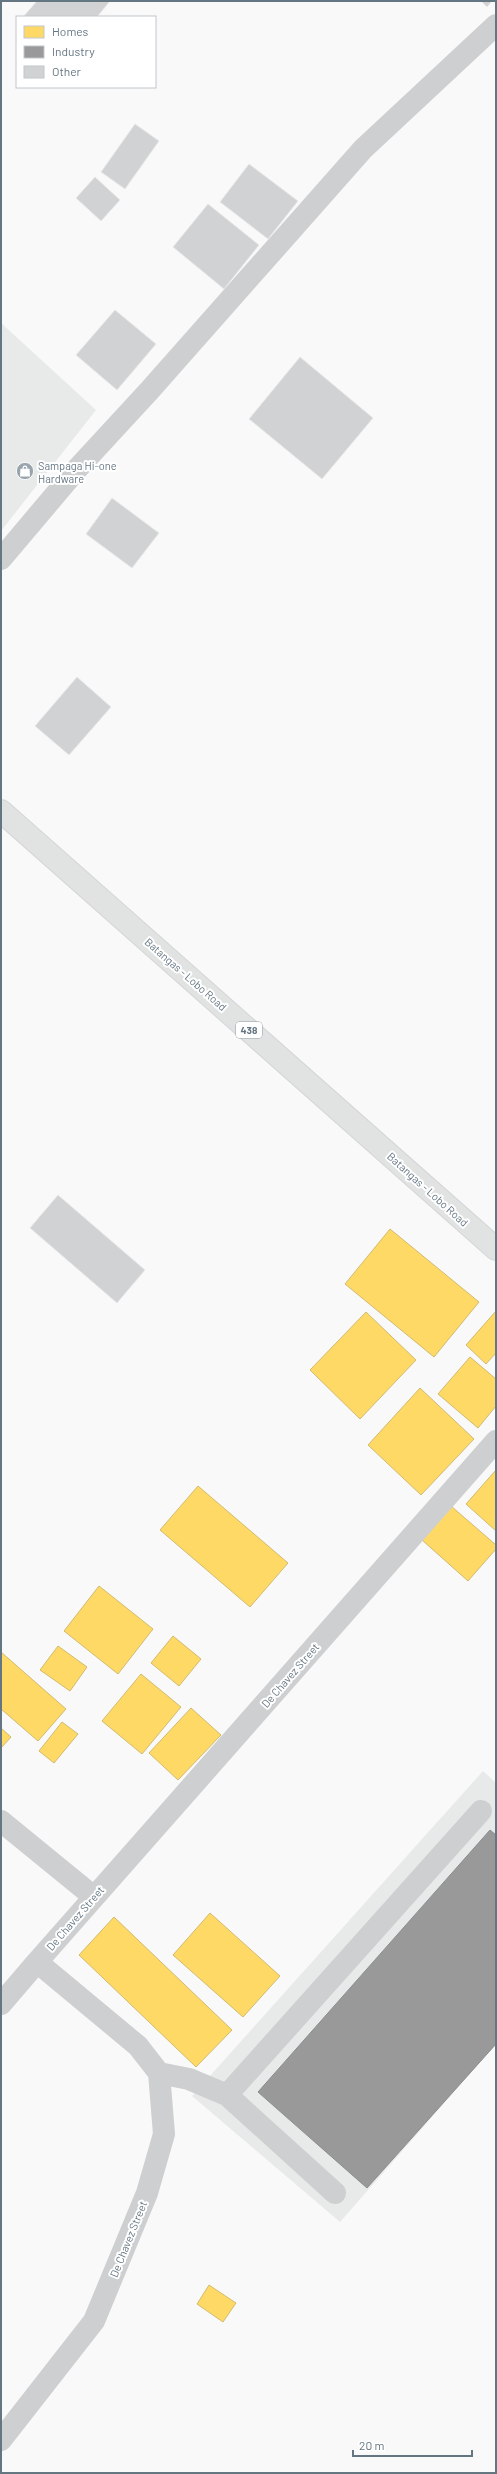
<svg xmlns="http://www.w3.org/2000/svg" width="497" height="2474" font-family="Barlow,sans-serif">
<rect width="100%" height="100%" fill="#f9f9f9"/>
<path fill="#e8e9e9" d="M1 323 96 410 1 531Z
M483 1771 496 1783V2044L340 2222 192 2096Z"/>
<path fill="#ffd966" stroke="#d1bb6f" d="M390 1229 479 1302 434 1357 345 1284Z
M496 1311V1353L486 1364 466 1345Z
M366 1312 416 1360 360 1419 310 1370Z
M470 1357 496 1379V1406L478 1428 438 1394Z
M420 1388 474 1439 421 1495 368 1445Z
M496 1470V1531L466 1504Z
M198 1486 288 1563 250 1607 160 1530Z
M451 1506 496 1545V1549L468 1581 422 1540Z
M99 1586 153 1629 118 1674 64 1631Z
M173 1636 201 1659 179 1686 151 1663Z
M58 1646 87 1667 70 1691 40 1670Z
M1 1652 66 1709 38 1741 1 1709Z
M141 1674 181 1707 142 1754 102 1721Z
M191 1708 221 1735 178 1780 149 1753Z
M62 1722 78 1734 54 1763 39 1751Z
M1 1728 11 1737 1 1748Z
M210 1913 280 1976 243 2017 173 1955Z
M114 1917 232 2030 196 2067 79 1955Z
M209 2285 236 2303 223 2322 197 2304Z"/>
<path fill="#999" stroke="#898e92" d="M490 1830 496 1835V2044L367 2188 258 2092Z"/>
<path fill="#d0d2d3" stroke="#e8e8e8" d="M37 1H110L97 17H23Z
M481 1H492L487 7Z
M135 124 159 141 125 189 101 172Z
M249 164 298 201 268 239 220 202Z
M95 177 120 200 101 221 76 198Z
M208 204 259 245 224 289 173 247Z
M115 310 156 344 117 390 76 355Z
M300 357 373 418 322 479 249 419Z
M112 498 159 533 132 568 86 534Z
M77 677 111 707 69 755 35 726Z
M58 1195 145 1270 117 1303 30 1228Z"/>
<g fill="none" stroke-linecap="round" stroke-linejoin="round">
<defs>
<path id="major" d="M1 811 496 1249"/>
</defs>
<use href="#major" stroke="#d5d6d7" stroke-width="24"/>
<path stroke="#cecfd0" stroke-width="22" d="M1 559 77 469 149 391 363 149 496 25
M1 1821 94 1897
M1 2004 37 1962
M159 2073 189 2079 227 2095 335 2193
M227 2095 481 1811
M1 2440 94 2321 147 2193 164 2134 159 2073 138 2046 37 1962 496 1441"/>
<use href="#major" stroke="#e1e2e2" stroke-width="22"/>
</g>
<defs>
<symbol id="shop-disc" viewBox="-11 -11 22 22"><circle r="9.5" fill="#99a4ac" stroke="#fff"/><path d="M-5-2.5h2.3a2.7 3.5 0 0 1 5.4 0H5L5.5 6h-11ZM-1.5-2.5h3a1.5 2.3 0 0 0-3 0Z" fill="#fff"/></symbol>
</defs>
<g fill-rule="evenodd">
<use href="#shop-disc" x="15" y="461" width="20" height="20"/>
</g>
<g text-anchor="middle" dominant-baseline="central" stroke-width="4" stroke-linejoin="round" paint-order="stroke">
<rect fill="#fff" stroke="#939fa8" stroke-width="1" x="236" y="1022" width="26" height="16" rx="3"/>
<g font-size="10" font-weight="bold" fill="#657683">
<text x="249" y="1030">438</text>
</g>
<g font-size="11" fill="#657683" stroke="#fff" text-anchor="start">
<text x="38" y="465">Sampaga Hi-one<tspan x="38" dy="13">Hardware</tspan></text>
</g>
<g font-size="11" fill="#657683" stroke="#fff">
<text transform="translate(186 974) rotate(41)">Batangas - Lobo Road</text>
<text transform="translate(428 1189) rotate(42)">Batangas - Lobo Road</text>
<text transform="translate(290 1675) rotate(-49)">De Chavez Street</text>
<text transform="translate(75 1918) rotate(-49)">De Chavez Street</text>
<text transform="translate(128 2239) rotate(-68)">De Chavez Street</text>
</g>
</g>
<rect width="497" height="2474" fill="none" stroke="#657683" stroke-width="4"/>
<rect x="16" y="16" width="140" height="72" fill="#ffffff" stroke="#c1c8cd"/>
<rect x="24" y="26" width="20" height="12" fill="#ffd966" stroke="#c1c8cd"/>
<text x="52" y="36" font-size="12" fill="#657683">Homes</text>
<rect x="24" y="46" width="20" height="12" fill="#999999" stroke="#c1c8cd"/>
<text x="52" y="56" font-size="12" fill="#657683">Industry</text>
<rect x="24" y="66" width="20" height="12" fill="#d0d2d3" stroke="#c1c8cd"/>
<text x="52" y="76" font-size="12" fill="#657683">Other</text>
<path d="M353 2450v6h119v-6" fill="none" stroke="#657683" stroke-width="2"/>
<text x="359" y="2450" font-size="12" fill="#657683" stroke="#ffffff" stroke-width="3" paint-order="stroke">20 m</text>
</svg>
